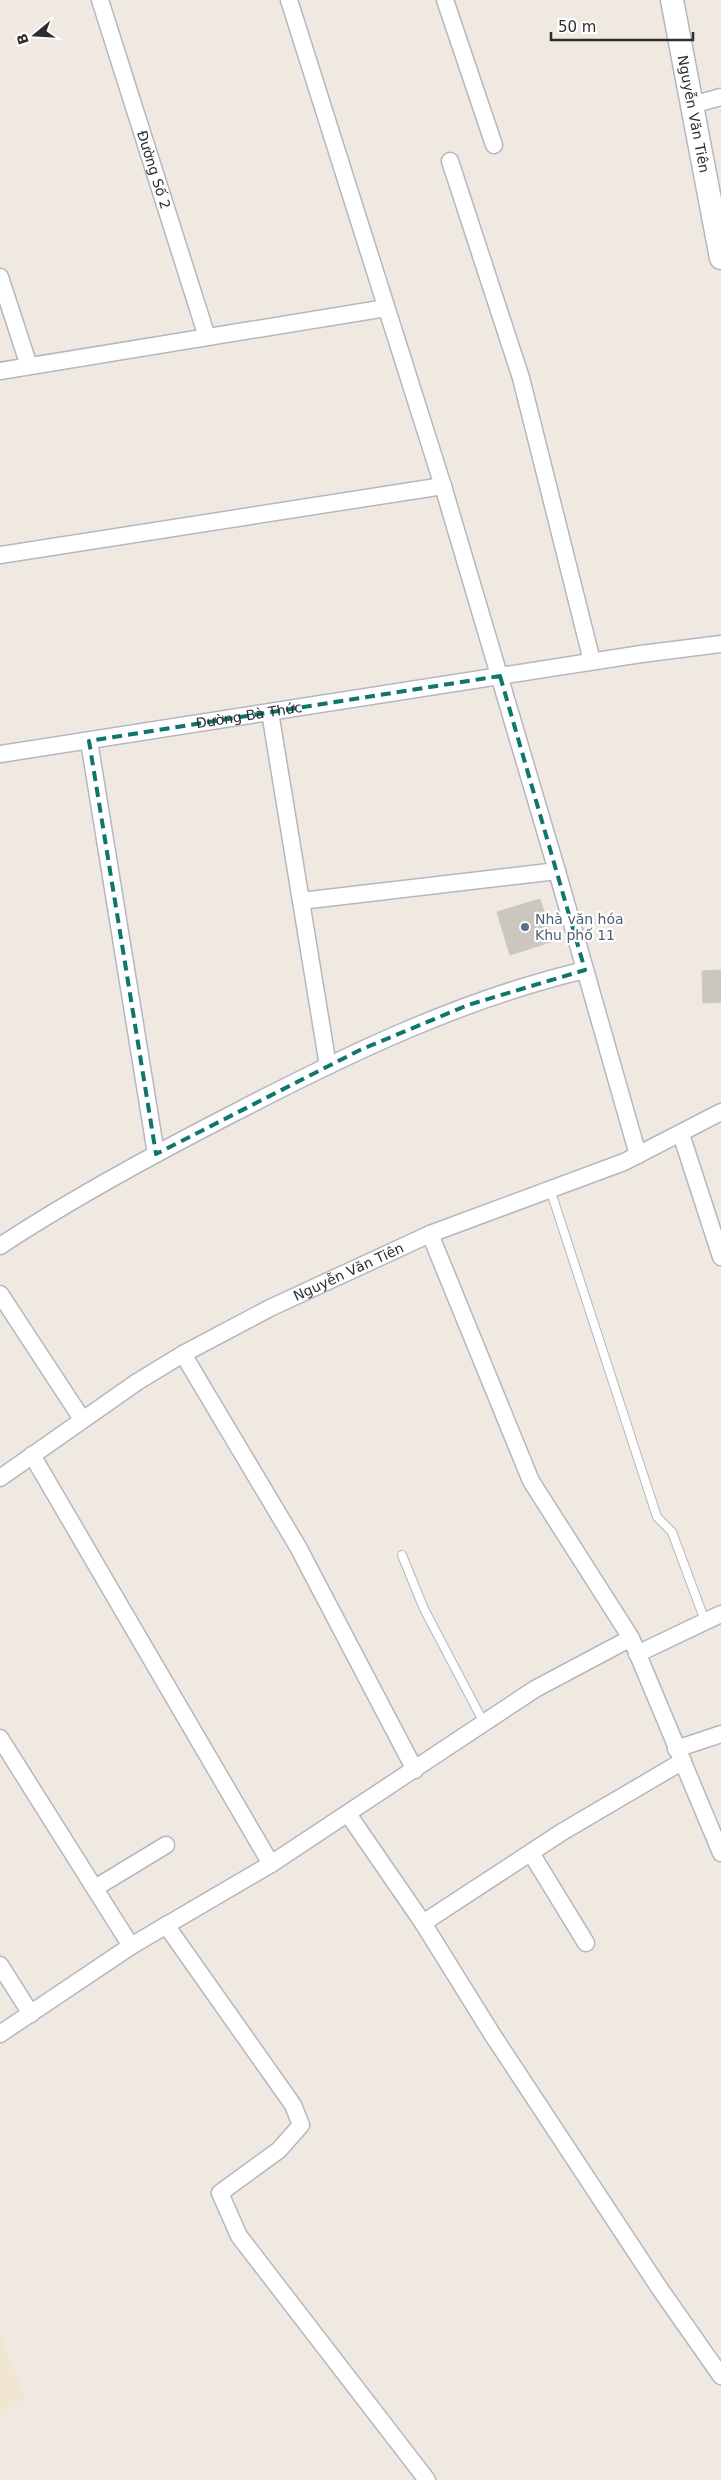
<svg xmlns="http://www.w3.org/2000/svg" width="721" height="2480" font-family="'DejaVu Sans',sans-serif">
<rect width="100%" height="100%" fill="#efe9e1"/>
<path fill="#f0e6d1" d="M0 2333 25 2397 0 2419Z"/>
<path fill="#cbc7bf" stroke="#cbc5ba" d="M540 899 553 941 510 955 497 912Z
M721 970V1002L703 1003 702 971Z"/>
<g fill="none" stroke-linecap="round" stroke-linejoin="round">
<defs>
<path id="lane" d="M550 1189 657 1517 672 1532 705 1621
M402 1555 424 1609 484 1723"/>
<g id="street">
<path id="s1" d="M100 0 207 337"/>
<path d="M289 0 443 486 557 871 638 1155"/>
<path d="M445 0 494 145"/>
<path d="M692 105 721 97"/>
<path d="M450 161 521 378 592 661"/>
<path d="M0 277 29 366"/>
<path d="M0 371 386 308"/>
<path d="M0 555 443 486"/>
<path d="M270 712 328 1066"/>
<path d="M89 741 156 1154"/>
<path id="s2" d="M0 754 641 654 721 644"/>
<path d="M301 901 557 871"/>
<path d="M681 1134 721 1257"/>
<path d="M430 1234 531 1481 631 1638 721 1853"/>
<path d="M0 1246C76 1196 156 1153 236 1112 348 1054 462 999 585 970"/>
<path d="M0 1294 82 1419"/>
<path d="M183 1354 298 1547 415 1770"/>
<path d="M32 1455 271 1864"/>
<path id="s3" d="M0 1478 137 1382 183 1354 270 1308 430 1234 624 1162 721 1112"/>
<path d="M637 1654 721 1614"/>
<path d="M0 1738 131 1946"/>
<path d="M676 1749 721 1734"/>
<path d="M348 1814 423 1923 492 2034 660 2289 721 2376"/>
<path d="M531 1853 586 1943"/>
<path d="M95 1888 166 1845"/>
<path d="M423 1923 562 1832 683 1761"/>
<path d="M166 1925 293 2105 301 2125 279 2150 220 2193 239 2236 427 2480"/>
<path d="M0 1965 31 2014"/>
<path d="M0 2034 131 1946 271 1864 535 1689 631 1638"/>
</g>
<g id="secondary">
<path id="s4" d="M672 0 721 258"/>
</g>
</defs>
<use href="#lane" stroke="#b4b7c1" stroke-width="10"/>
<use href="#street" stroke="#b4b7c1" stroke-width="19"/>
<use href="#secondary" stroke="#b4b7c1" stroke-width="25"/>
<use href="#lane" stroke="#fff" stroke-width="8"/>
<use href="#street" stroke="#fff" stroke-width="16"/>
<use href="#secondary" stroke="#fff" stroke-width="22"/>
</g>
<path fill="none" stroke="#0f766e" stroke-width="4" stroke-dasharray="10 6" stroke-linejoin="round" d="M500 676 585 970 468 1005 360 1050 156 1154 89 741Z"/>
<circle fill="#5c6f8a" stroke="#fff" stroke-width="2" cx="525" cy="927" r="5"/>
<g text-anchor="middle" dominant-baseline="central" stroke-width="4.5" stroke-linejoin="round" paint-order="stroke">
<g font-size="14" fill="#2e2e2e" stroke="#fff">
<text stroke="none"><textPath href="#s4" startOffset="116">Nguyễn Văn Tiên</textPath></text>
<text stroke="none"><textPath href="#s1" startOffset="178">Đường Số 2</textPath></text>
<text stroke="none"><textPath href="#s2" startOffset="252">Đường Bà Thức</textPath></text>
<text stroke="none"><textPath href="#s3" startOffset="406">Nguyễn Văn Tiên</textPath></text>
</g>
<g font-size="14" fill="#4e5e75" stroke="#fff" text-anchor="start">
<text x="535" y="919">Nhà văn hóa<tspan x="535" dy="16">Khu phố 11</tspan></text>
</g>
</g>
<g transform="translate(35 35) rotate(252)" stroke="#ffffff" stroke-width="4" paint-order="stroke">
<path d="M0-4L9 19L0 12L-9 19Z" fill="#2e2e2e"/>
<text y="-8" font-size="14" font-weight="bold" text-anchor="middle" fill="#2e2e2e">B</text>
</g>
<path d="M551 32v8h142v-8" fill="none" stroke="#2e2e2e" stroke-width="2.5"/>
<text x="558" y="32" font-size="15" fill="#2e2e2e" stroke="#ffffff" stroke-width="4" paint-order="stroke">50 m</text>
</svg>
